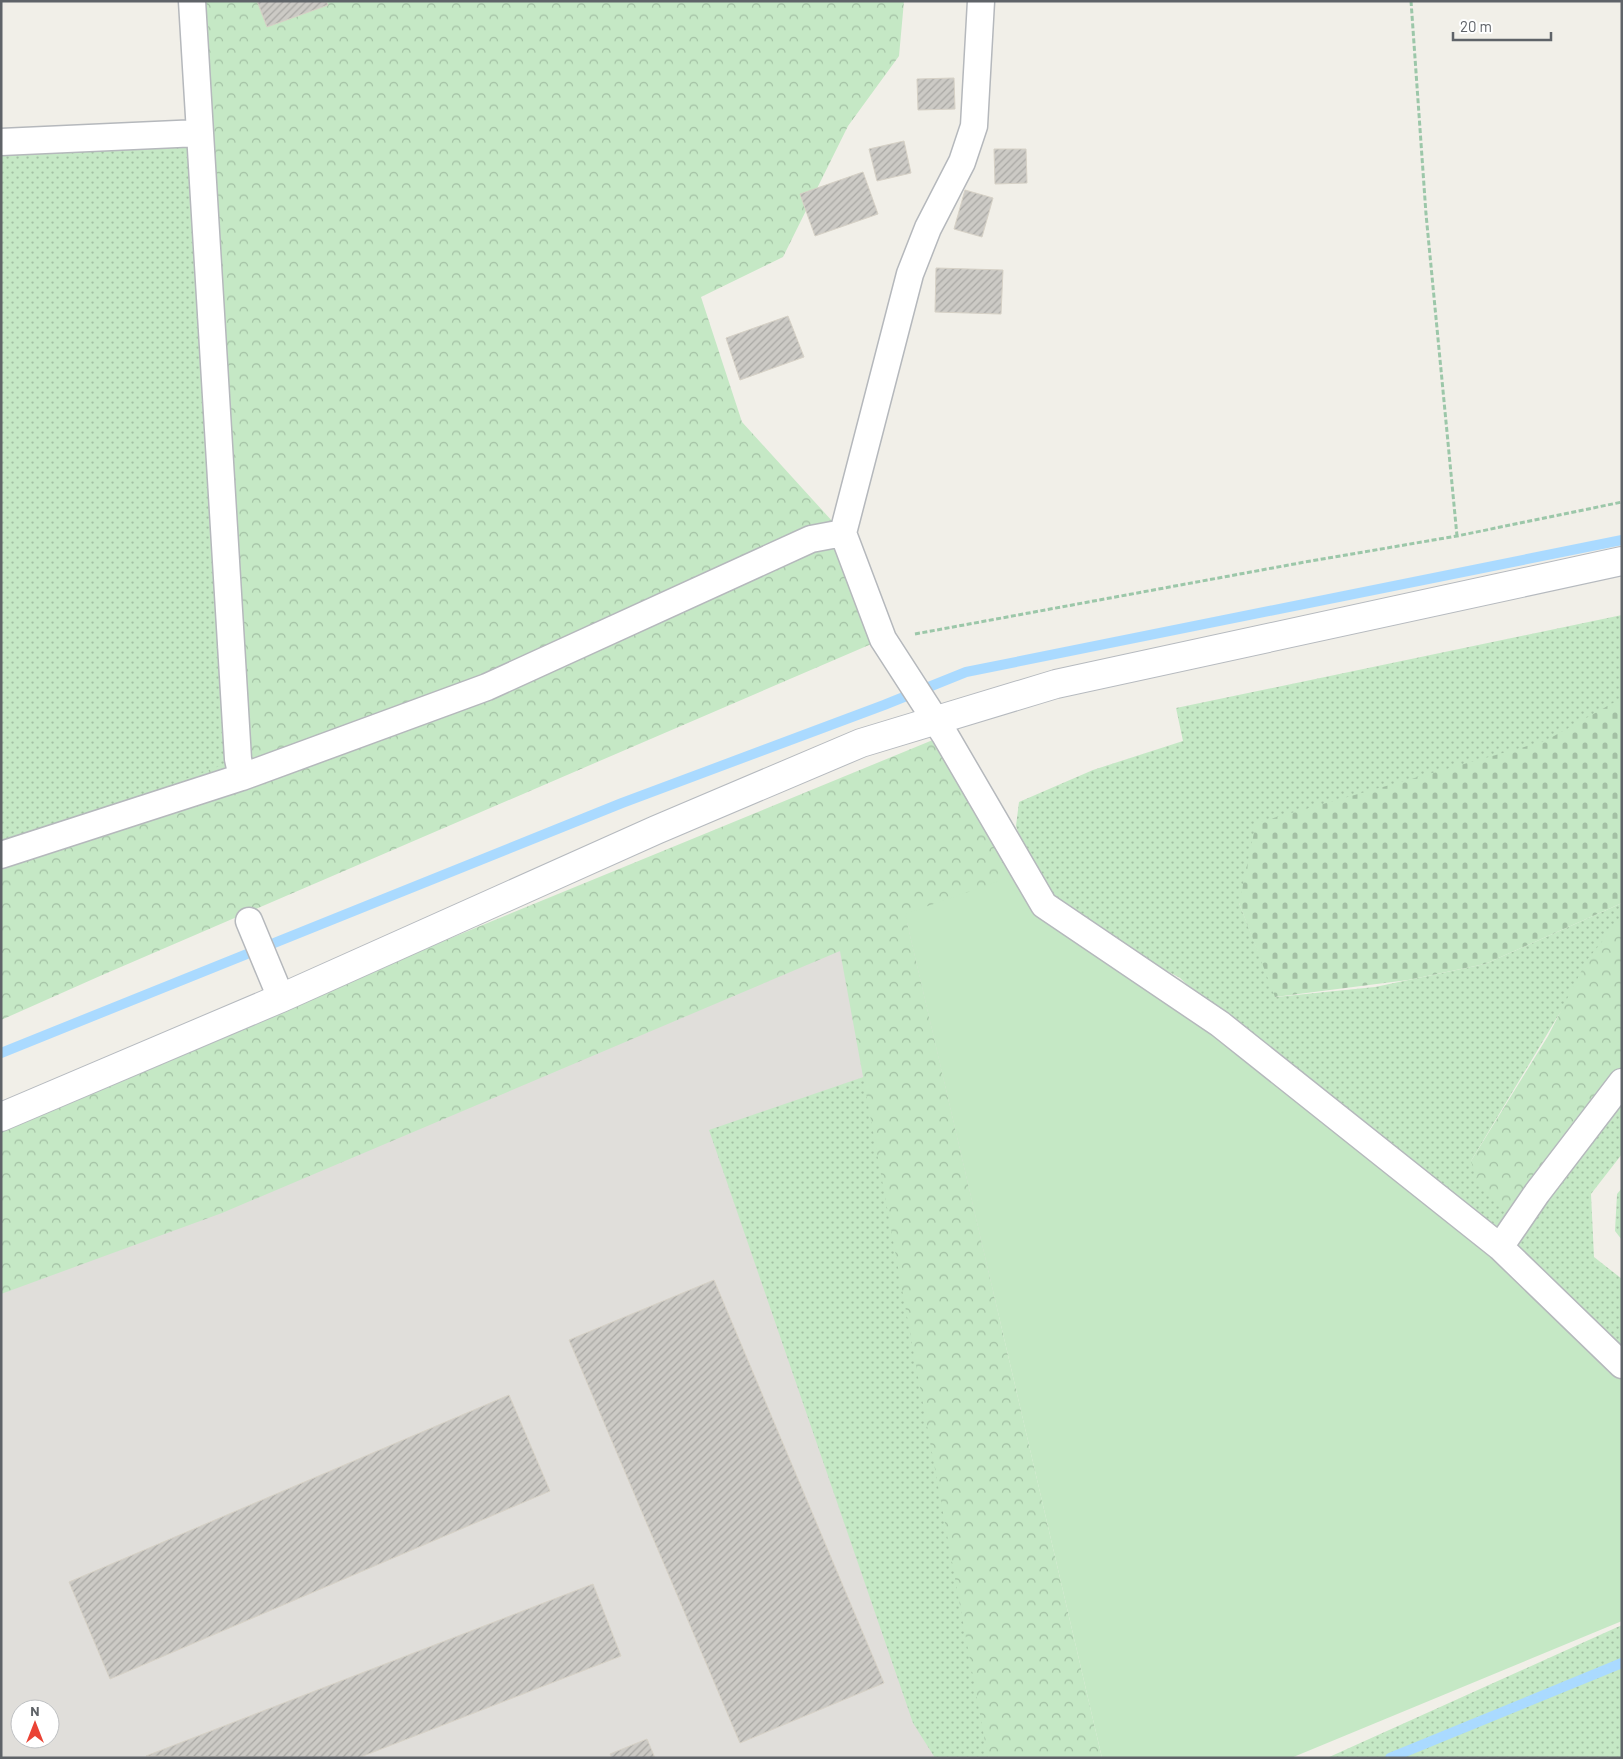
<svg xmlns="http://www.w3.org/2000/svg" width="1623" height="1759" font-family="Barlow,sans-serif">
<defs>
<pattern id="grass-dots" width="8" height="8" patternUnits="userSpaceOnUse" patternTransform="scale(1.25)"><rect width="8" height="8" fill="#c5e8c5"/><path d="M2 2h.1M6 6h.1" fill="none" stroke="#a3c0a4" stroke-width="1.8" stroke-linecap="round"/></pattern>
<pattern id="forest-crowns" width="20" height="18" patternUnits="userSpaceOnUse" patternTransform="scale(1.25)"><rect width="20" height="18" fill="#c5e8c5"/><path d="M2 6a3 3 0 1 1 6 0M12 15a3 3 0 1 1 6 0" fill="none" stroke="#a3c0a4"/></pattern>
<pattern id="cemetery-stones" width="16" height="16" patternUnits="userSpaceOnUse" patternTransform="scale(1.25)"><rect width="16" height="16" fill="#c5e8c5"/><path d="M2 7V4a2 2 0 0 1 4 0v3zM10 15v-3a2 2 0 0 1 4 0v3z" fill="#a3c0a4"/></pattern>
<pattern id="building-hatch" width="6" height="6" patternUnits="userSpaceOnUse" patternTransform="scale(1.25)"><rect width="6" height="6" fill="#cccac5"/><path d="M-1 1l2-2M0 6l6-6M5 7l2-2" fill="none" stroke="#a9a8a4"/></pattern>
</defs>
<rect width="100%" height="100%" fill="#f1efe8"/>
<path fill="#e0deda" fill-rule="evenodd" d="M912 906 1092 1758H1V1280ZM20 1709H50V1739H20Z"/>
<path fill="url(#grass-dots)" d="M198 133 238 759 1 860V142Z
M1622 615V699L1556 738 1239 903 1276 997 1375 987 1485 964 1622 903V921L1558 1016 1471 1161 1622 1086V1154L1591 1194 1594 1257 1622 1279V1367L1276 1069 1180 978 1044 905 1016 826 1019 802 1093 770 1183 741 1176 708Z
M878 1072 990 1758H935L913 1723 709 1130Z
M1622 1188V1240L1615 1231 1617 1194Z
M1622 1625V1758H1327Z"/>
<path fill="url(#forest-crowns)" d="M193 1H904L899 56 848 126 783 257 701 297 742 422 843 533 883 639 100 976 1 1020V849L238 759Z
M945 735 1025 872 907 922 1102 1758H988L840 951 222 1213 1 1294V1123Z
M1622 917V1080L1516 1222 1480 1187 1471 1161 1548 1036 1587 960Z"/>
<path fill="url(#cemetery-stones)" d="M1622 698V903L1485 964 1408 980 1275 997 1239 903 1256 823 1545 741Z"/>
<path fill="#c5e8c5" d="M1025 872 1045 905 1500 1247 1622 1365V1621L1291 1758H1102L905 914Z"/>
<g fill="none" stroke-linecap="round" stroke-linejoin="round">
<path stroke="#aadaff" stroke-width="10" d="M1 1053 622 803 884 705 966 672 1622 540
M1390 1758 1622 1663"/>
</g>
<path fill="url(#building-hatch)" stroke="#d6d1c6" d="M257 1H326L328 5 267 27Z
M954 78 955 109 918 110 917 79Z
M904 141 911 173 877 181 869 149Z
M994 149H1026L1027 183 995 184Z
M863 172 878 214 815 236 800 194Z
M965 190 993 198 982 237 954 229Z
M936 268 1003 270 1001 314 935 312Z
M788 316 804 357 740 380 726 338Z
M714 1280 884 1683 740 1743 569 1340Z
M509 1395 550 1491 110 1679 69 1582Z
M593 1584 621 1656 358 1758 146 1756Z
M647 1739 655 1758H612L610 1754Z"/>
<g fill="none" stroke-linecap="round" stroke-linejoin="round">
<defs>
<path id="street" d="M192 1 238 759 242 777
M981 1 974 126 962 162 928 228 910 274 843 533 883 639 945 735 1044 905 1220 1024 1500 1247 1622 1365
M1 142 199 133
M1 855 242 777 487 687 811 539 843 533
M249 921 281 998
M1500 1247 1537 1193 1622 1082"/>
<path id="secondary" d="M1 1117 281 998 656 830 861 743 1056 684 1622 561"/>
</defs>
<use href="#street" stroke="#b5b8bc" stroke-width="29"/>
<use href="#secondary" stroke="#b6babf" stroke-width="30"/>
<path stroke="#9cc7a9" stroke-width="3" stroke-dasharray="5 2.5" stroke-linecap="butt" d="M1411 1 1426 214 1457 536
M915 634 1305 562 1457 536 1622 502"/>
<use href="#street" stroke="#fff" stroke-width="26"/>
<use href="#secondary" stroke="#fff" stroke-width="28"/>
</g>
<rect width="1623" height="1759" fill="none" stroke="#5f6368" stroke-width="5"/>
<g transform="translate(35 1724)"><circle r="24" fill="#ffffff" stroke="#bfc1c3"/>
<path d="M0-4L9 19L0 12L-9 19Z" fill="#ea4335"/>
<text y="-8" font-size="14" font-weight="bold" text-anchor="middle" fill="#5f6368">N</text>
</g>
<path d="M1453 32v8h98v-8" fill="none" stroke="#5f6368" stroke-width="2.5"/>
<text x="1460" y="32" font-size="15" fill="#5f6368" stroke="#ffffff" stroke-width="4" paint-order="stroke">20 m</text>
</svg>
